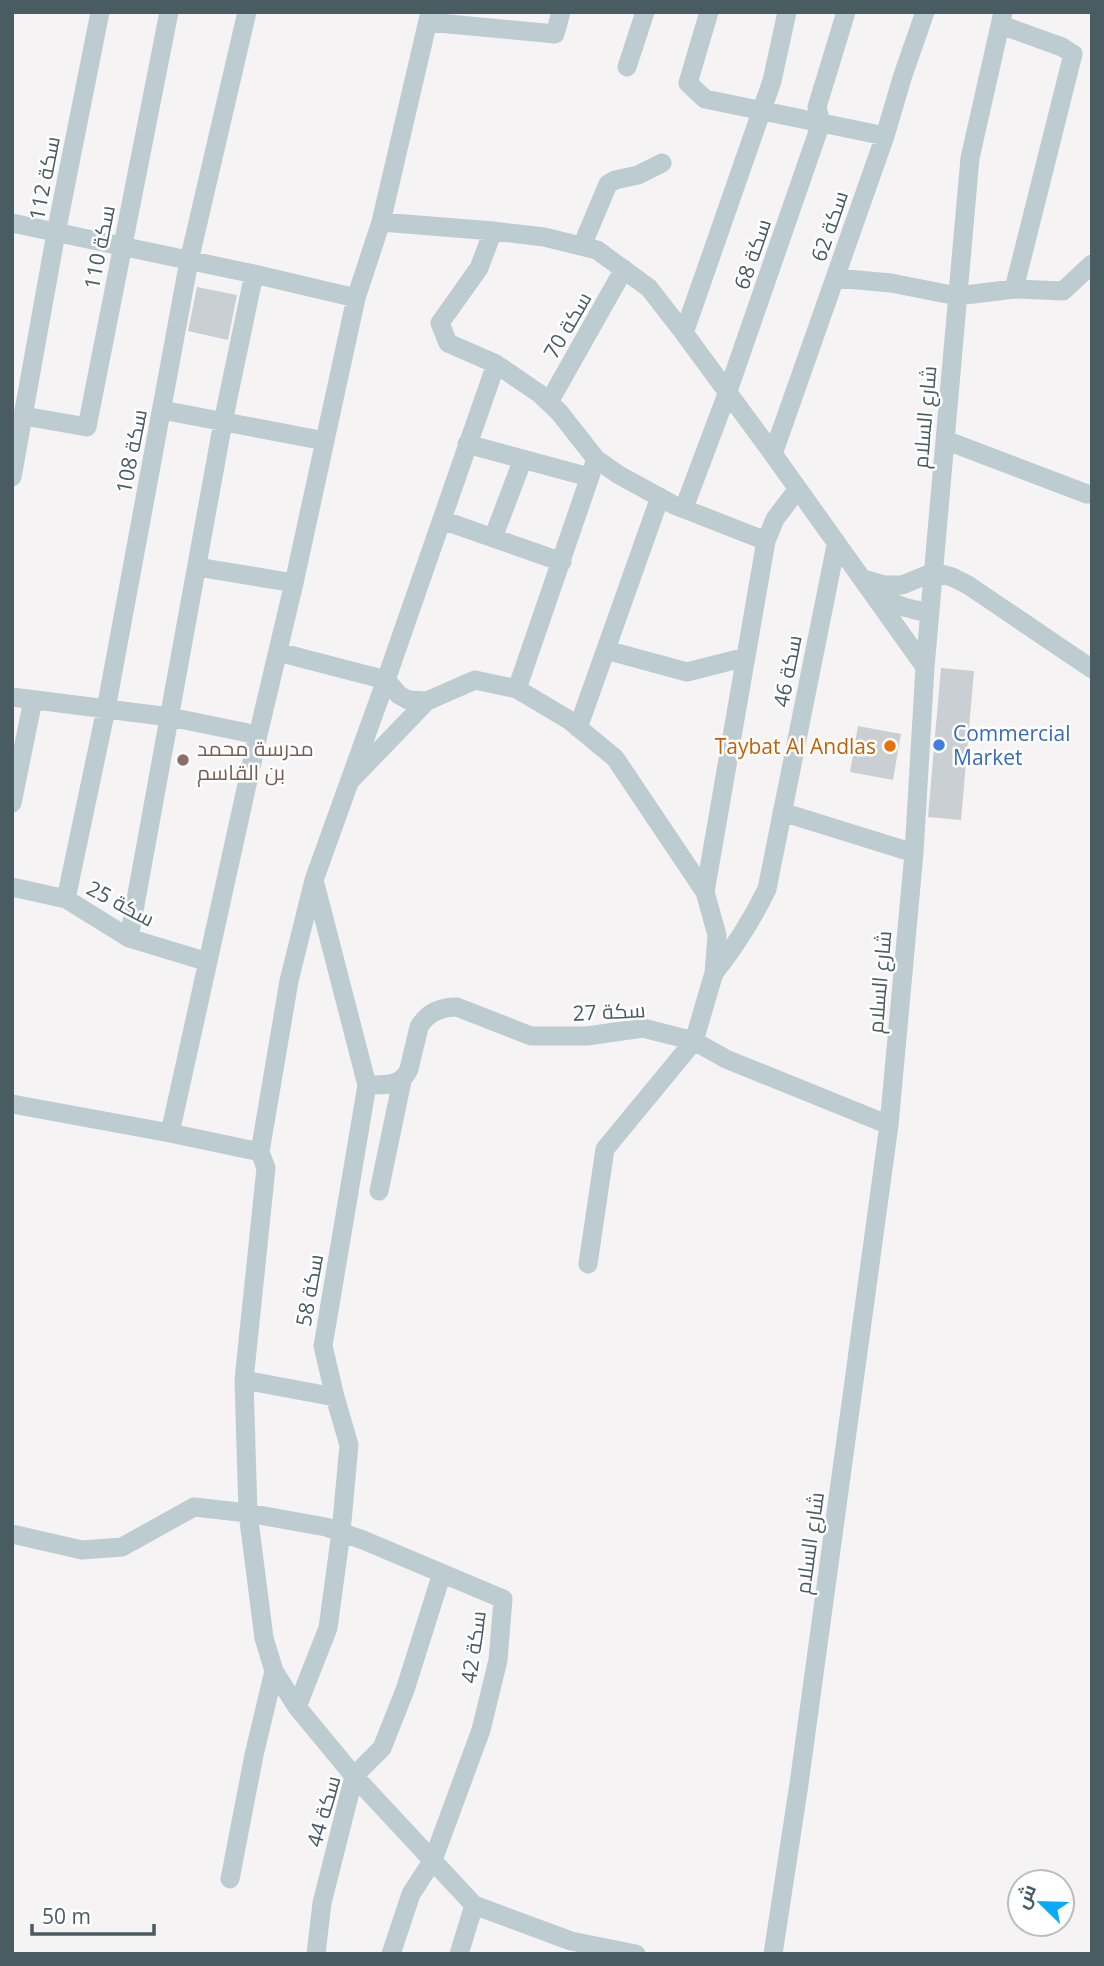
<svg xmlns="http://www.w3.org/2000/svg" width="1104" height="1966" font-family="'Open Sans',Cairo,sans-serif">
<rect width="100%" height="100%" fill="#f5f3f3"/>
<path fill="#c9cfd2" d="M197 287 237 295 228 340 188 331Z
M941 668 974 671 961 820 928 817Z
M858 726 901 734 893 780 850 772Z"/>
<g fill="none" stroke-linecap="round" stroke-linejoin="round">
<path stroke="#bdccd0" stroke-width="19" d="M709 12 688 83 705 99 885 136
M428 22 555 34 561 12
M1001 25 1062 47 1073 54 1014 289
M627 67 645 12
M381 222 493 231 544 237 597 250 649 288 684 333 773 454 925 667
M12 223 254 274 356 298
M493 231 479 268 440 323 448 343 496 364 540 394 559 412 596 459 619 475 674 505 766 541
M582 246 608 184 615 180 638 175 662 163
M836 278 891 283 957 296 1014 289 1063 291 1092 264
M684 333 772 81 787 12
M549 402 624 269
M162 410 325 441
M24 416 87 427 169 12
M945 440 1087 494
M467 444 589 477
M773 454 885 136 902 78 925 12
M12 477 56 233 100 12
M684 508 727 394 821 123 817 107 846 12
M442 520 562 562
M493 538 523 459
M197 567 294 583
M863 579 884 585H902L934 572 952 577 968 585 1092 669
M877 592C892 606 910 609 930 613
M606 650 687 672 746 657
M278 652 386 680 399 695 408 700 427 701
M517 689 596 459
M12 697 170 717 258 735
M578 728 660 497
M349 782 427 701 475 680 517 689 569 720 615 758 705 892 717 935 714 973 694 1041 605 1149 588 1264
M12 803 33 700
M782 812 914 853
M12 887 66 899 129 938 208 962
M705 892 766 541 775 519 797 490
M66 899 106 709 189 261 247 12
M129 938 223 422 254 274
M714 973C735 947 752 920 767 889L836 545
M367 1085C383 1085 402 1087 409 1069L419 1027C427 1013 441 1007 457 1007L531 1036H587L643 1028 694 1041 726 1059 889 1125
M12 1104 170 1133 260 1152 266 1168 244 1380 248 1513 264 1638 274 1671 297 1707 354 1776 474 1905 571 1941 636 1954
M170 1133 258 735 294 583 356 298 381 222 430 12
M260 1152 289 981 314 880 386 680 496 364
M379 1191 402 1081
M244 1380 335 1397
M12 1534 82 1550 122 1547 194 1507 248 1513 326 1527 363 1540 503 1599 498 1660 481 1730 433 1860 411 1894 391 1954
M297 1707 328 1628 341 1532 349 1445 335 1397 323 1346 367 1085 314 880
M230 1879 254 1755 274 1671
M316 1954 322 1903 354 1776 382 1748 405 1690 442 1573
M459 1954 474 1905
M773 1954 799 1784 889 1125 914 853 925 667 970 158 1003 12"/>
</g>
<circle fill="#3f7fe0" stroke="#fff" stroke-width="2.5" cx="939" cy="745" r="7"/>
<circle fill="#e8710a" stroke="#fff" stroke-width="2.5" cx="890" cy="746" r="7"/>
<circle fill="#8d6e63" stroke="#fff" stroke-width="2.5" cx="183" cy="760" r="7"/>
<g text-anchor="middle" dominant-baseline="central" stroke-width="5" stroke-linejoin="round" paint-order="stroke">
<g font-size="21" fill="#485c62" stroke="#fff">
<text transform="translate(44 178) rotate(-79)">سكة 112</text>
<text transform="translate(829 226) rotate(-71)">سكة 62</text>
<text transform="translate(99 247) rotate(-79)">سكة 110</text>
<text transform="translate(752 254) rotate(-71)">سكة 68</text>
<text transform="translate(567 325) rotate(-60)">سكة 70</text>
<text transform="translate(924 417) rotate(-85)">شارع السلام</text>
<text transform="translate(131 451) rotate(-79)">سكة 108</text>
<text transform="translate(787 671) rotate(-79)">سكة 46</text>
<text transform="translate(121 903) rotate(28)">سكة 25</text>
<text transform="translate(879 982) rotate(-85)">شارع السلام</text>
<text transform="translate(609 1011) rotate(-3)">سكة 27</text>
<text transform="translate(309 1290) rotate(-80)">سكة 58</text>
<text transform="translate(809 1543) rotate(-82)">شارع السلام</text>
<text transform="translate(473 1647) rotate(-82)">سكة 42</text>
<text transform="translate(323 1811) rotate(-74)">سكة 44</text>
</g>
<g font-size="21" fill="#366cbe" stroke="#fff" text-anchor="start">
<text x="953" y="733">Commercial<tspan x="953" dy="24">Market</tspan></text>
</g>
<g font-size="21" fill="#c56008" stroke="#fff" text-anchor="end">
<text x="876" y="746">Taybat Al Andlas</text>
</g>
<g font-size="21" fill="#785e54" stroke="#fff" text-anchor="start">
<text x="197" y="748">مدرسة محمد<tspan x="197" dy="24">بن القاسم</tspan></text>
</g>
</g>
<rect width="1104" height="1966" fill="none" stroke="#485c62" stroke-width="28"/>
<g transform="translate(1041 1903) rotate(293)"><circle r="33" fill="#ffffff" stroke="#b6bec0" stroke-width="2"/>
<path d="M0-5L12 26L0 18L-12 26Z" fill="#0aaaf7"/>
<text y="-10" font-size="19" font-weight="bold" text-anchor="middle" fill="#485c62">ش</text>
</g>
<path d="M32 1924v10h122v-10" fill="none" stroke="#485c62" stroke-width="3.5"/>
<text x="42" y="1924" font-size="21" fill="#485c62" stroke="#ffffff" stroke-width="5" paint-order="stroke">50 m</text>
</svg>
